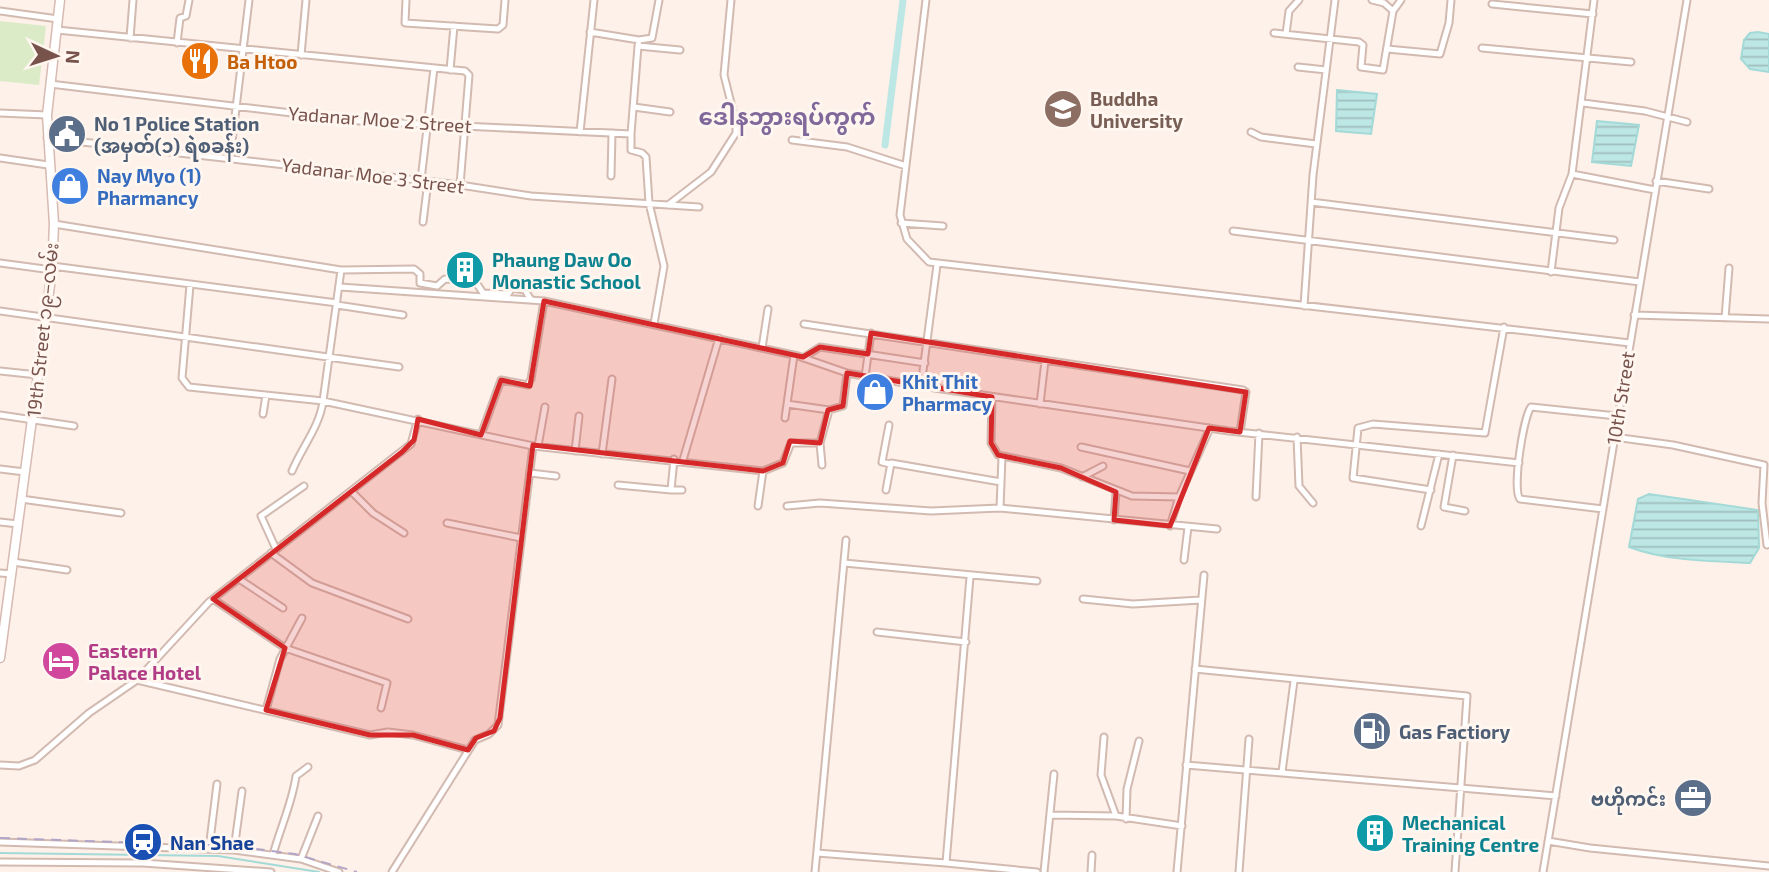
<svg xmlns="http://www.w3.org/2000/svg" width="1769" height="872" font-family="'Exo 2','Noto Sans Myanmar',sans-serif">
<defs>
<pattern id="water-rules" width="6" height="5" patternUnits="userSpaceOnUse" patternTransform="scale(1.75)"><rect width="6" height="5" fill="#bde7e5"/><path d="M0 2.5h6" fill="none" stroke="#9ebebc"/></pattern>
</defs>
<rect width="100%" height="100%" fill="#fdf1e9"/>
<path fill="#dcebc7" d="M0 21 46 26 39 85 0 81Z"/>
<path fill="url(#water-rules)" stroke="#a3d9d7" stroke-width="2" d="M1758 32 1769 34V72L1750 69 1741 59 1744 40 1750 33Z
M1337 90 1377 94 1371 134 1336 131Z
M1597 121 1639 125 1631 166 1592 162Z
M1649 494 1758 510 1759 548 1750 563C1710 561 1666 561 1629 547L1638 499Z"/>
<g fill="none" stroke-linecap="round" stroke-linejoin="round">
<path stroke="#a3d9d7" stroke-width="2" d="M0 853 218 856 319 872"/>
<path stroke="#bde7e5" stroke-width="7" d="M885 145 903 0"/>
<defs>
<path id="street" d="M406 0 405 23 498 29 503 25 505 0
M926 0 900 215 907 239 929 262 1630 343
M1372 0 1384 3 1393 11
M1492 4 1593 14
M0 11 58 19
M57 30 465 71 469 75 460 185
M590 32 639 40
M1274 33 1359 42 1363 45 1361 67 1383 70 1393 11 1401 0
M1286 34 1289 11 1299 0
M130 38 133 0
M177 43 180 18 186 16 189 0
M638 46 680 50
M1482 48 1631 62
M1387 49 1440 54 1449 23 1451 0
M301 55 306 0
M1298 67 1326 70
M450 70 454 26
M50 84 359 121 631 134V150L642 153 646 157 649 203 664 266 654 324
M1583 103 1645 111 1687 122
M634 107 670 112
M0 113 47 115
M580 132 594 0
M1251 132 1261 137 1316 144
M631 134 638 46 639 40 652 38 659 0
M47 138 460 185 531 196 699 207
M792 140 847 147 906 166
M0 158 48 165
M230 158 249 0
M1572 174 1655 190
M611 176 612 133
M421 180 434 68
M1656 181 1709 189
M1311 202 1614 240
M668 205 711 172 736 133V123L724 75 731 0
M423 222 428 181
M901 223 943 226
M54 224 341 270 323 401 533 446 763 471 783 463 791 443H820L829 410 843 406 847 373
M1233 231 1640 282
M0 263 52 270
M52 266 337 303
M341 270 414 269 420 274V283L437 286 445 279 475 281 483 293 508 294 512 288 525 290 531 300
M1551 272 1559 208 1572 174 1594 0
M190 285 182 378 189 387 323 401C320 426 302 447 292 471
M340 287 544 301 798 356 847 373 921 386 1229 431 1519 463
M337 305 403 315
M1304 306 1313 175 1335 0
M0 311 399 367
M1634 315 1769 319
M1725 318 1729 268
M804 324 1243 390 1246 392 1240 432
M762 348 768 309
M803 358 820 347 925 363
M0 371 38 375
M865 377 871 333
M921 386 937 265
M992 397 991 443 998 455 1061 468 1132 496 1179 497 1210 428
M787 404 829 410
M1040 404 1045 361
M263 414 266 395
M0 415 74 426
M785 418 794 355
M889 425 882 462 890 464
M481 435 501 380 528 385 531 379 544 301
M1297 437 1299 486 1313 503
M1614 437 1673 445 1764 465 1762 503 1767 545
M820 443 822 465
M538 446 545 407
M1081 447 1190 471
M575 451 579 416
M602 454 612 379
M1453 455 1444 507 1465 511
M683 460 719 338
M0 469 25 472
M530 473 556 476
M1082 477 1103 466
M618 485 671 490 674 459
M671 490H682
M886 490 891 463 1001 482
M1431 490 1353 478 1358 428 1373 424 1485 433 1504 327
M353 493 373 513 404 533
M1256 497 1259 433
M21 499 121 513
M758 506 763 471
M787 506 820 503 931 511 1000 508 1217 529
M1000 508 1002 457
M1603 509 1520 499C1512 490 1523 418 1531 407L1617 416
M1114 520 1116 492
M0 522 18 524
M447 523 521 538
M1170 526 1179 497
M1421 526 1439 454
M276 549 261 516 304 486
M271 553 312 583 408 619
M1184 560 1188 527
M13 562 67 570
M844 563 1037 581
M0 573 12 574
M970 577 946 863 1037 872
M239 579 283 608
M213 599 285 648 387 683 381 708
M1083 599 1133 604 1201 600
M877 632 966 642
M1195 669 1467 696 1455 872
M137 680 370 735 388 732 413 735 468 750
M266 710 280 659 302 618
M1104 737 1101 775 1116 816
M0 765 19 766 35 760 89 713 137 680 209 602 411 444 418 419
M1186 765 1556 796
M1282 772 1294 681
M1050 815 1116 816 1182 826
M1126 819 1127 789 1139 741
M1548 841 1590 848 1769 866
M0 842 234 850 301 859 339 872
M209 849 217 784
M234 850 242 791
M817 853 946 863
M273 855C280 828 292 804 296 776L308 767
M301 859 318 816
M0 862 143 863 271 872
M392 872 475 740 489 734 498 725 533 446
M815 872 846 540
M1044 872 1054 774
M1091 872 1092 855
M1177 872 1204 575
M1239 872 1249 739
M1543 872 1687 0"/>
<path id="secondary" d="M0 658 52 270 54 224 47 115 60 0"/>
</defs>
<use href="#street" stroke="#d2bab1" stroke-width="9"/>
<use href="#secondary" stroke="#d7bab1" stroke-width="11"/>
<use href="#street" stroke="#fff" stroke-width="5"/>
<use href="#secondary" stroke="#fff" stroke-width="8"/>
<path stroke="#b2a6c8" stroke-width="2" stroke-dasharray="10 7" stroke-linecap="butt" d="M0 838 234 846 295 854 357 872"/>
</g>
<path fill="#d62828" fill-opacity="0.2" stroke="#d62828" stroke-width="5" stroke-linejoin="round" d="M544 301 803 357 820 347 868 354 871 333 1246 392 1240 432 1209 428 1170 526 1114 520 1116 492 1061 468 998 455 991 443 992 397 847 373 843 406 828 410 820 443 790 441 783 463 763 471 533 445 500 718 494 731 476 738 468 750 413 735H370L266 710 285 648 213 599 402 452 414 440 418 419 481 435 501 380 530 386Z"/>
<defs>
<symbol id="restaurant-disc" viewBox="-11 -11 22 22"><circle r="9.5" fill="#e8710a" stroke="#fff6f0"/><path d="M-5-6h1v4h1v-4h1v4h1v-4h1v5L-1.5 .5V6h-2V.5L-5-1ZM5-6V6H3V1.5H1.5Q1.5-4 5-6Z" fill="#fff"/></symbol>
<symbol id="university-disc" viewBox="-11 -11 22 22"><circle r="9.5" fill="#8d6e63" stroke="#fff6f0"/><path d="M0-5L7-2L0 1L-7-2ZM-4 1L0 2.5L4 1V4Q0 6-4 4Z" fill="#fff"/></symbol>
<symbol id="civic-disc" viewBox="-11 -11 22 22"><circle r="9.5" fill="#5c6f8a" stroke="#fff6f0"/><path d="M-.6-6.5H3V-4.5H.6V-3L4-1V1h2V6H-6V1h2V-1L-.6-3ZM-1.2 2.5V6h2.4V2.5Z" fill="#fff"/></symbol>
<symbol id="shop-disc" viewBox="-11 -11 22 22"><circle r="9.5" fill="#3f7fe0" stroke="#fff6f0"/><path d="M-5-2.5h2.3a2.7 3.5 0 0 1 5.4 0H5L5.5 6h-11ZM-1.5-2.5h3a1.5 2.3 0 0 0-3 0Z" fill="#fff"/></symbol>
<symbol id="building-disc" viewBox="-11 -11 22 22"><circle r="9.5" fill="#0f9aa8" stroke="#fff6f0"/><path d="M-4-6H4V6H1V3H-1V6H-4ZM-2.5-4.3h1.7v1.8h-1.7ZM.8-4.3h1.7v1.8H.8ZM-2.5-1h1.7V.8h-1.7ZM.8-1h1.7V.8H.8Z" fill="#fff"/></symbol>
<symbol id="hotel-disc" viewBox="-11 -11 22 22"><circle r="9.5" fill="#d1479c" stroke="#fff6f0"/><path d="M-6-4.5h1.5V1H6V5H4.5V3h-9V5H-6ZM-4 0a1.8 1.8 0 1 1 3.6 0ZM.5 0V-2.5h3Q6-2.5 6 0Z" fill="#fff"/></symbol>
<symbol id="fuel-disc" viewBox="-11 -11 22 22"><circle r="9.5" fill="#5c6f8a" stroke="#fff6f0"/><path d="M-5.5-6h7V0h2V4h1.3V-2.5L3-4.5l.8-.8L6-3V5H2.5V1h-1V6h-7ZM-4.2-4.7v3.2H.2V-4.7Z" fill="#fff"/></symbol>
<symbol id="office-disc" viewBox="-11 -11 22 22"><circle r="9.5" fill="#5c6f8a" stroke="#fff6f0"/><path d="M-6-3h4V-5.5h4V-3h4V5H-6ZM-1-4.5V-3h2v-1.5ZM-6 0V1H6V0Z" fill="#fff"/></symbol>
<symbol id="station-disc" viewBox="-11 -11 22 22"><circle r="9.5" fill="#1a4fb4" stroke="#fff6f0"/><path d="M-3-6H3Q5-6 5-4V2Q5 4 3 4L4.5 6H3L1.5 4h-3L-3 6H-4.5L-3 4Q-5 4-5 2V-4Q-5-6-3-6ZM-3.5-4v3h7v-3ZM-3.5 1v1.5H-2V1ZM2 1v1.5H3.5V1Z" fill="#fff"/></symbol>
</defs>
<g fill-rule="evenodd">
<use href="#restaurant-disc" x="178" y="39" width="44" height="44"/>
<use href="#university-disc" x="1041" y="87" width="44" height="44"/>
<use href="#civic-disc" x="45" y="112" width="44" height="44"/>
<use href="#shop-disc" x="48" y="164" width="44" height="44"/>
<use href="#building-disc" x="443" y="248" width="44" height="44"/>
<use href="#shop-disc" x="853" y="370" width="44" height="44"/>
<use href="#hotel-disc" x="39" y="639" width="44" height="44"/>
<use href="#fuel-disc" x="1350" y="709" width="44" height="44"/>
<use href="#office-disc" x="1671" y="776" width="44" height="44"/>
<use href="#building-disc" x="1353" y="811" width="44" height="44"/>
<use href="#station-disc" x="121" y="820" width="44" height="44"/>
</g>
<g text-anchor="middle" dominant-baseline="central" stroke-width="6" stroke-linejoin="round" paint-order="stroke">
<g font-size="19" font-weight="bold" fill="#c56008" stroke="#fff6f0" text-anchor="start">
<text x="227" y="61">Ba Htoo</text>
</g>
<g font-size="19" font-weight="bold" fill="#785e54" stroke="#fff6f0" text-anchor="start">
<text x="1090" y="98">Buddha<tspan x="1090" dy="22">University</tspan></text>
</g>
<g font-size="19" fill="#78534c" stroke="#fff6f0">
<text transform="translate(380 119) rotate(4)">Yadanar Moe 2 Street</text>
<text transform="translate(373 175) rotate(7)">Yadanar Moe 3 Street</text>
<text transform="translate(42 330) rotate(-84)">19th Street ၁၉−လမ်း</text>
<text transform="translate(1620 398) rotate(-81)">10th Street</text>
</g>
<g font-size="19" font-weight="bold" fill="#4e5e75" stroke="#fff6f0" text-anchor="start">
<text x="94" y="123">No 1 Police Station<tspan x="94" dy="22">(အမှတ်(၁) ရဲစခန်း)</tspan></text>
<text x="1399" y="731">Gas Factiory</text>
<text x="1666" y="798" text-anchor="end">ဗဟိုကင်း</text>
</g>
<g font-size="19" font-weight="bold" fill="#366cbe" stroke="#fff6f0" text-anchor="start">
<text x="97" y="175">Nay Myo (1)<tspan x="97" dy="22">Pharmancy</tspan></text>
<text x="902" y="381">Khit Thit<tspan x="902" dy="22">Pharmacy</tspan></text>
</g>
<g font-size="19" font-weight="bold" fill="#0d838f" stroke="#fff6f0" text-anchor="start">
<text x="492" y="259">Phaung Daw Oo<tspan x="492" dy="22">Monastic School</tspan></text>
<text x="1402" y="822">Mechanical<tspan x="1402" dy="22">Training Centre</tspan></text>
</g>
<g font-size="19" font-weight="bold" fill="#b23c85" stroke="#fff6f0" text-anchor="start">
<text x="88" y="650">Eastern<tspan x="88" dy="22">Palace Hotel</tspan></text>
</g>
<g font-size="19" font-weight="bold" fill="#164399" stroke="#fff6f0" text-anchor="start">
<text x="170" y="842">Nan Shae</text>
</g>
<g font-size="23" font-weight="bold" fill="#80689a" stroke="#fff6f0">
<text x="787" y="116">ဒေါနဘွားရပ်ကွက်</text>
</g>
</g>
<g transform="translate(56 56) rotate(94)" stroke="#fff6f0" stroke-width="5" paint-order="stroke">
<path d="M0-5L12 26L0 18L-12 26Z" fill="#78534c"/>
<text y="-10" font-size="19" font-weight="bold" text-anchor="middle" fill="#78534c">N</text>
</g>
</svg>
